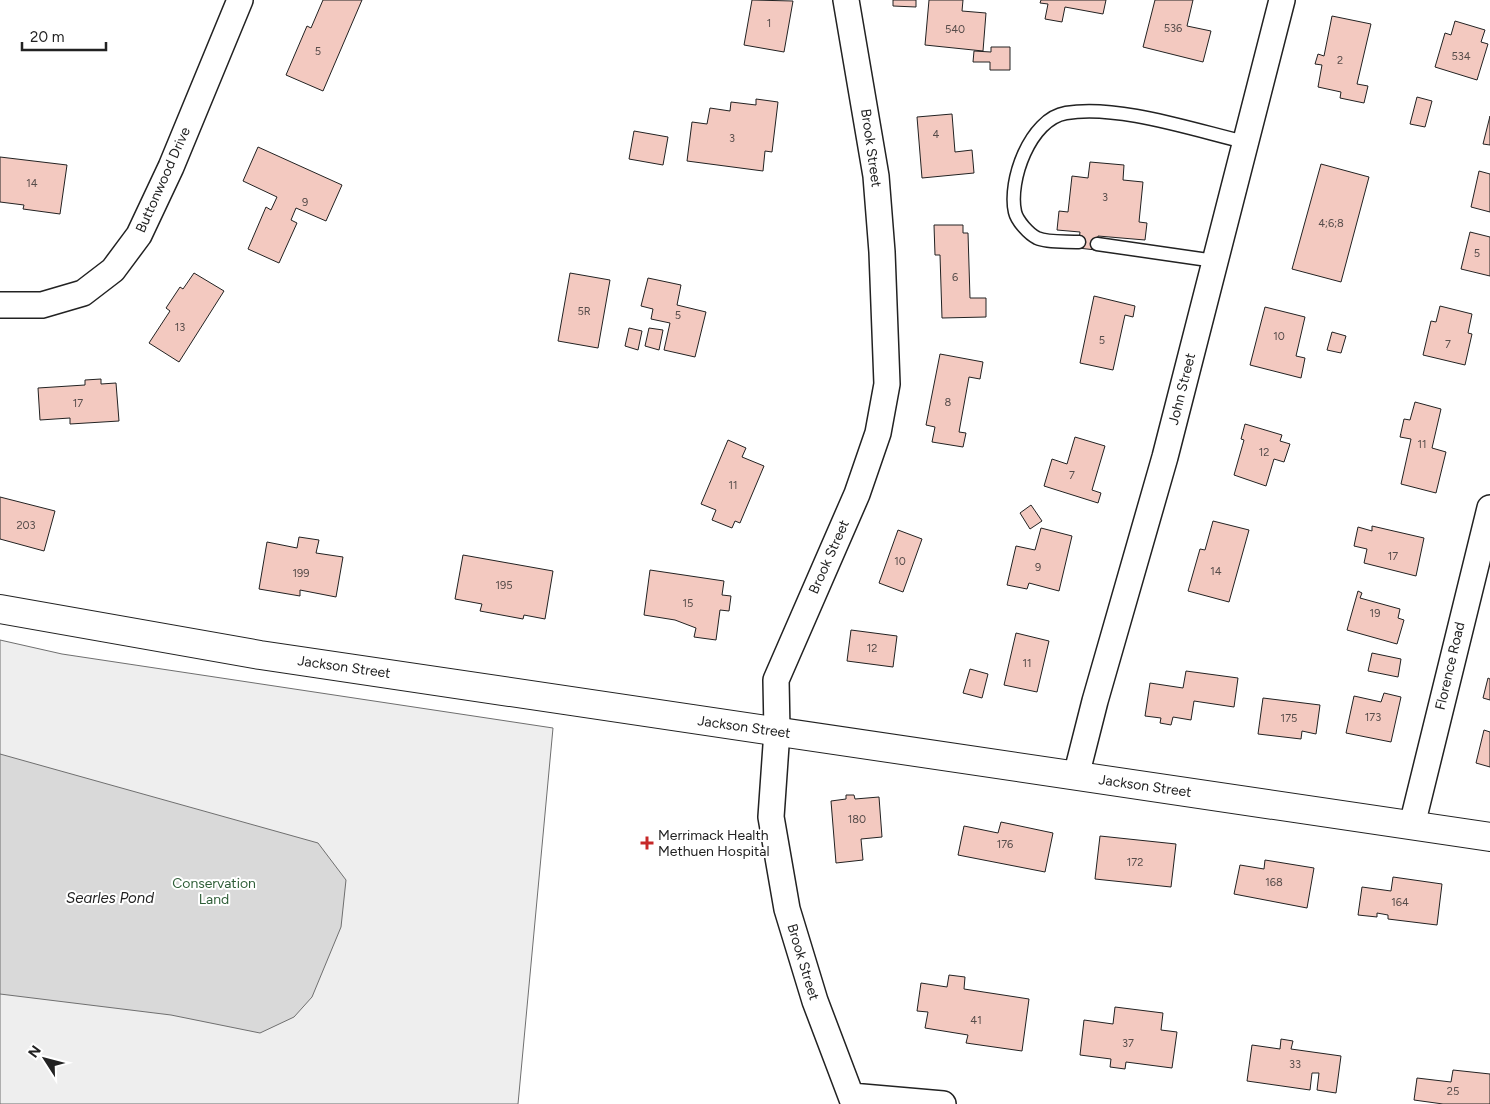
<svg xmlns="http://www.w3.org/2000/svg" width="1490" height="1104" font-family="Figtree,sans-serif">
<rect width="100%" height="100%" fill="#fff"/>
<path fill="#eee" stroke="#6f6f6f" d="M0 640 62 654 553 728 518 1104H0Z"/>
<path fill="#d9d9d9" stroke="#6f6f6f" d="M0 754 318 843 346 880 341 927 312 997 294 1017 260 1033 171 1015 0 994Z"/>
<path fill="#f3c9c0" stroke="#222" d="M323 0H362L323 91 286 75 307 26 311 28Z
M752 0 793 1 784 52 744 45Z
M893 0H916V7L893 6Z
M929 0H963L962 11 986 13 983 51 925 45Z
M1041 0H1106L1103 14 1065 7 1062 22 1045 19 1048 4 1040 3Z
M1155 0H1193L1187 26 1211 31 1203 62 1143 47Z
M1332 16 1371 24 1357 84 1368 86 1364 103 1340 98 1341 92 1318 87 1322 65 1315 64 1318 54 1324 56Z
M1455 21 1485 30 1481 42 1488 44 1477 80 1435 67 1445 33 1451 35Z
M991 47H1010V70H990V62H973L974 51 991 52Z
M1417 97 1432 101 1425 127 1410 124Z
M756 99 778 102 772 152 765 151 763 171 687 161 692 122 707 124 710 108 730 111 731 102 756 105Z
M952 114 955 152 972 150 974 173 922 178 917 117Z
M1490 116V145L1483 144Z
M634 131 668 137 663 165 629 159Z
M258 147 342 185 326 221 296 208 291 220 297 223 279 263 248 249 266 207 271 210 277 197 243 181Z
M0 157 67 165 60 214 23 209 24 205 0 202Z
M1090 162 1124 165 1123 180 1143 182 1139 222 1147 223 1145 240 1098 236 1096 250 1078 248 1080 232 1057 230 1059 211 1068 212 1072 176 1088 178Z
M1321 164 1369 177 1341 282 1292 269Z
M1479 171 1490 174V212L1471 207Z
M934 225H963V233H968L970 298H986V317L942 318 940 255H935Z
M1470 232 1490 237V276L1461 269Z
M194 273 224 291 179 362 149 343 170 311 166 308 180 287 183 289Z
M570 273 610 280 598 348 558 341Z
M648 278 681 285 677 305 706 312 695 357 664 350 670 323 651 319 653 309 641 306Z
M1094 296 1135 306 1133 317 1125 315 1113 370 1080 363Z
M1440 306 1472 314 1468 333 1472 334 1465 365 1423 355 1431 321 1436 322Z
M1265 307 1305 317 1296 356 1305 358 1301 378 1250 365Z
M629 328 642 331 638 350 625 346Z
M649 328 663 330 659 350 645 346Z
M1332 332 1346 336 1341 353 1327 350Z
M940 354 983 362 980 379 969 377 959 432 966 433 963 447 932 442 935 427 926 425Z
M101 379V384L116 383 119 421 70 424V418L40 420 38 388 85 385V380Z
M1415 402 1441 409 1432 448 1446 452 1436 493 1401 484 1411 439 1400 437 1404 419 1410 420Z
M1245 424 1282 435 1280 441 1290 444 1284 462 1274 459 1266 486 1234 475 1244 440 1241 439Z
M1075 437 1105 446 1092 490 1101 493 1098 503 1044 486 1052 459 1067 464Z
M728 440 746 448 742 457 764 466 740 523 735 521 732 528 712 520 716 510 701 504Z
M0 497 55 511 44 551 0 539Z
M1031 505 1042 521 1030 529 1020 513Z
M1213 521 1249 530 1229 602 1188 591 1200 549 1205 550Z
M1372 526 1424 538 1416 576 1364 563 1367 549 1354 546 1358 527 1372 531Z
M1041 528 1072 536 1059 591 1029 583 1027 589 1007 585 1016 546 1035 550Z
M898 530 922 539 903 592 879 583Z
M299 537 319 540 316 553 343 557 336 597 300 590V596L259 589 267 542 297 548Z
M463 555 553 571 545 619 524 615 523 619 480 611 482 604 455 599Z
M650 570 724 581 722 595 731 596 729 611 720 610 716 640 694 637 696 628 675 620 644 615Z
M1358 591 1362 593 1360 598 1400 609 1398 618 1404 620 1397 644 1347 630Z
M851 630 897 636 893 667 847 661Z
M1016 633 1049 641 1037 692 1004 685Z
M1372 653 1401 659 1398 677 1368 671Z
M970 669 988 674 982 698 963 693Z
M1186 671 1238 678 1234 707 1194 701 1191 720 1173 717 1171 725 1160 723 1161 718 1145 716 1150 683 1183 688Z
M1488 678 1490 679V700L1483 698Z
M1384 693 1401 697 1391 742 1346 733 1354 696 1381 702Z
M1263 698 1320 705 1316 734 1302 731 1301 739 1258 734Z
M1484 730 1490 732V767L1476 763Z
M846 795H854L855 799 879 797 882 837 861 839 863 860 836 863 831 801 846 799Z
M1001 822 1053 833 1045 872 958 855 964 826 998 833Z
M1100 836 1176 844 1171 887 1095 879Z
M1265 860 1314 868 1307 908 1234 894 1240 865 1264 869Z
M1393 877 1442 884 1437 925 1388 919V915L1377 913V917L1358 915 1362 887 1391 891Z
M949 975 965 977 964 989 1029 999 1022 1051 966 1043 968 1035 925 1028 928 1012 917 1011 921 983 947 987Z
M1115 1007 1163 1013 1161 1030 1177 1032 1172 1068 1126 1062 1125 1069 1110 1067 1111 1059 1080 1055 1084 1020 1113 1024Z
M1281 1039 1293 1041 1291 1049 1341 1056 1336 1093 1317 1090 1319 1073H1312L1310 1090 1247 1081 1252 1045 1280 1049Z
M1453 1070 1490 1074V1104H1443L1414 1100 1417 1078 1451 1082Z"/>
<g fill="none" stroke-linecap="round" stroke-linejoin="round">
<defs>
<path id="lane" d="M1079 242C1066 241 1048 243 1037 238 1029 234 1017 221 1015 212 1008 181 1030 119 1066 113 1117 104 1194 130 1245 142
M1097 244 1215 261"/>
<path id="street" d="M846 0 876 176 882 252 887 384 878 433 857 494 776 680 777 731 771 817 787 909 815 1001 854 1104
M0 305H42L83 293 113 270 139 235 171 167 240 0
M1076 776 1095 701 1165 457 1282 0
M1412 825 1490 508
M851 1096 943 1104"/>
<path id="secondary" d="M0 609 260 655 1490 837"/>
</defs>
<use href="#lane" stroke="#222" stroke-width="15"/>
<use href="#street" stroke="#222" stroke-width="28"/>
<use href="#secondary" stroke="#222" stroke-width="30"/>
<use href="#lane" stroke="#fff" stroke-width="12"/>
<use href="#street" stroke="#fff" stroke-width="25"/>
<use href="#secondary" stroke="#fff" stroke-width="28"/>
</g>
<path fill="#c62828" stroke="#fff" stroke-width="2" d="M644.5 835.5h5v5h5v5h-5v5h-5v-5h-5v-5h5z"/>
<g text-anchor="middle" dominant-baseline="central" stroke-width="4" stroke-linejoin="round" paint-order="stroke">
<g font-size="11" fill="#564c4a">
<text x="769" y="23">1</text>
<text x="1173" y="28">536</text>
<text x="955" y="29">540</text>
<text x="318" y="51">5</text>
<text x="1461" y="56">534</text>
<text x="1340" y="60">2</text>
<text x="936" y="134">4</text>
<text x="732" y="138">3</text>
<text x="32" y="183">14</text>
<text x="1105" y="197">3</text>
<text x="305" y="202">9</text>
<text x="1331" y="223">4;6;8</text>
<text x="1477" y="253">5</text>
<text x="955" y="277">6</text>
<text x="584" y="311">5R</text>
<text x="678" y="315">5</text>
<text x="180" y="327">13</text>
<text x="1279" y="336">10</text>
<text x="1102" y="340">5</text>
<text x="1448" y="344">7</text>
<text x="948" y="402">8</text>
<text x="78" y="403">17</text>
<text x="1422" y="444">11</text>
<text x="1264" y="452">12</text>
<text x="1072" y="475">7</text>
<text x="733" y="485">11</text>
<text x="26" y="525">203</text>
<text x="1393" y="556">17</text>
<text x="900" y="561">10</text>
<text x="1038" y="567">9</text>
<text x="1216" y="571">14</text>
<text x="301" y="573">199</text>
<text x="504" y="585">195</text>
<text x="688" y="603">15</text>
<text x="1375" y="613">19</text>
<text x="872" y="648">12</text>
<text x="1027" y="663">11</text>
<text x="1373" y="717">173</text>
<text x="1289" y="718">175</text>
<text x="857" y="819">180</text>
<text x="1005" y="844">176</text>
<text x="1135" y="862">172</text>
<text x="1274" y="882">168</text>
<text x="1400" y="902">164</text>
<text x="976" y="1020">41</text>
<text x="1128" y="1043">37</text>
<text x="1295" y="1064">33</text>
<text x="1453" y="1091">25</text>
</g>
<g font-size="14" fill="#222" stroke="#fff">
<text transform="translate(871 148) rotate(82)">Brook Street</text>
<text transform="translate(163 180) rotate(-66)">Buttonwood Drive</text>
<text transform="translate(1182 389) rotate(-76)">John Street</text>
<text transform="translate(829 557) rotate(-66)">Brook Street</text>
<text transform="translate(1450 666) rotate(-77)">Florence Road</text>
<text transform="translate(344 667) rotate(8)">Jackson Street</text>
<text transform="translate(744 727) rotate(8)">Jackson Street</text>
<text transform="translate(1145 786) rotate(8)">Jackson Street</text>
<text transform="translate(803 962) rotate(73)">Brook Street</text>
</g>
<g font-size="14" fill="#222" stroke="#fff" text-anchor="start">
<text x="658" y="835">Merrimack Health<tspan x="658" dy="16">Methuen Hospital</tspan></text>
</g>
<g font-size="14" fill="#2f5e38" stroke="#fff">
<text x="214" y="883">Conservation<tspan x="214" dy="16">Land</tspan></text>
</g>
<g font-size="15" font-style="italic" fill="#222" stroke="#fff">
<text x="110" y="898">Searles Pond</text>
</g>
</g>
<g transform="translate(45 1059) rotate(306)" stroke="#ffffff" stroke-width="4" paint-order="stroke">
<path d="M0-4L9 19L0 12L-9 19Z" fill="#222222"/>
<text y="-8" font-size="14" font-weight="bold" text-anchor="middle" fill="#222222">N</text>
</g>
<path d="M22 42v8h84v-8" fill="none" stroke="#222222" stroke-width="2.5"/>
<text x="30" y="42" font-size="15" fill="#222222" stroke="#ffffff" stroke-width="4" paint-order="stroke">20 m</text>
</svg>
